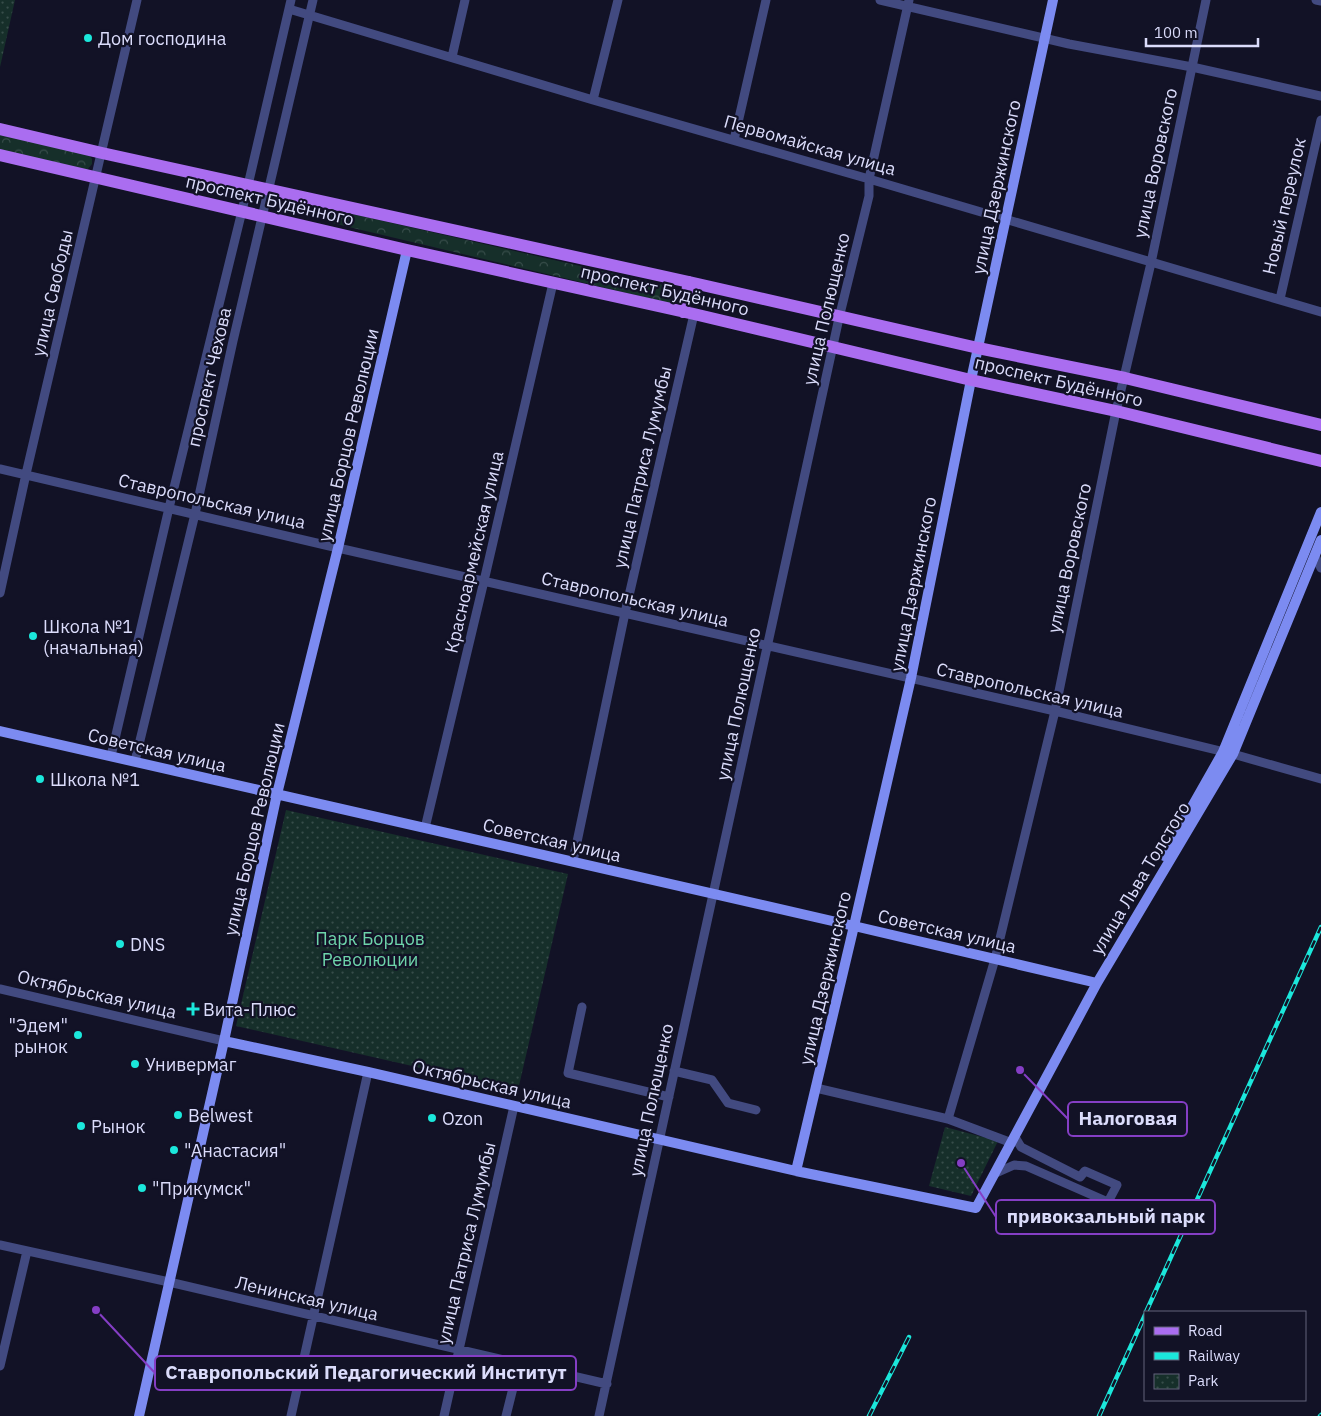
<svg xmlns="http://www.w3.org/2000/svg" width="1321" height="1416" font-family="'IBM Plex Sans',sans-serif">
<defs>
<pattern id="forest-crowns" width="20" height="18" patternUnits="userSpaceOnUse" patternTransform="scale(1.25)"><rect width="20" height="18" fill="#162f2a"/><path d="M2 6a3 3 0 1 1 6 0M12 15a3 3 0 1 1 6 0" fill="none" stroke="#374d4a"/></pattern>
<pattern id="park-dots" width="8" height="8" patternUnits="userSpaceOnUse" patternTransform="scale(1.25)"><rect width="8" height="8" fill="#162f2a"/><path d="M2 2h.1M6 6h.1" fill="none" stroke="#374d4a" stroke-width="1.8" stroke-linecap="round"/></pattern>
</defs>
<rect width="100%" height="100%" fill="#121226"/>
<path fill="url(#forest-crowns)" d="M0 133 89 155 92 159V164L87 170 0 151Z
M331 210 361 216 668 286 675 290 677 301 673 304 332 223C328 220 328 217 329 212Z"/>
<path fill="url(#park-dots)" d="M0 0H15L0 67Z
M286 810 568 874 518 1090 236 1026Z
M945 1127 998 1141 971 1196 929 1186Z"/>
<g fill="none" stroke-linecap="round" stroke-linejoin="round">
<path stroke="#424a80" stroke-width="9" d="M880 0 1069 44 1192 67 1321 96
M1316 0 1321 1
M289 9 593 100 869 179 1321 312
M452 57 465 0
M593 100 618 0
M734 140 766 0
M1280 299 1321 120
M0 469 338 548 1055 711 1233 754 1321 779
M1315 556 1321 568
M0 593 26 474 137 0
M111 756 169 508 242 211 291 0
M135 761 195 514 233 341 313 0
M425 828 484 581 553 283
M573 861 625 613 694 314
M0 989 224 1041
M582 1007 568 1073 669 1097
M674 1071 712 1080 728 1103 756 1110
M816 1088 948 1119 1012 1143
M948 1119 995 959 1055 711 1116 411 1151 263 1206 0
M996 1173 1014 1165 1026 1166 1108 1202 1117 1185 1085 1171 1080 1177 1021 1147 1015 1137
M0 1245 169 1282 607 1384
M0 1366 27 1251
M291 1416 368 1072
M444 1416 514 1106
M506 1416 514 1384 520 1364
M599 1416 839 318 869 196V179L909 0"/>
<path stroke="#7c8bf1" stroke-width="10" d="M0 731 854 926 1097 983
M1164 856 1223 752 1321 512
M224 1041 368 1072 796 1171 976 1208 1097 983 1233 754 1321 540
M796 1171 854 926 911 678 971 380 1053 0
M139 1416 224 1041 277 794 338 548 407 250"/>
<path stroke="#aa6df0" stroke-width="12" d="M0 129 102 153 689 282 978 348 1125 378 1321 425
M0 155 407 250 694 314 971 380 1116 411 1321 461
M683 312 689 282"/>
<defs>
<path id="rail" d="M1146 1312 1321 927
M869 1416 909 1337
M1099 1416 1145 1315
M1320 1416 1321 1415"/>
</defs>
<use href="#rail" stroke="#1be7db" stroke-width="4.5"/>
<use href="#rail" stroke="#121226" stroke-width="2.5" stroke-dasharray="8" stroke-linecap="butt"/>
</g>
<g fill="#1be7db" stroke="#121226" stroke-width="2">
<circle cx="88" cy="38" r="5"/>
<circle cx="33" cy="636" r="5"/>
<circle cx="40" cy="779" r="5"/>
<circle cx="120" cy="944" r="5"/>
<path d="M190.5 1001.5h5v5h5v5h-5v5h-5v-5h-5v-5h5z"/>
<circle cx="78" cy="1035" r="5"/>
<circle cx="135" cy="1064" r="5"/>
<circle cx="178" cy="1115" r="5"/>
<circle cx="432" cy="1118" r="5"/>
<circle cx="81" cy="1126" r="5"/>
<circle cx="174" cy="1150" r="5"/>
<circle cx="142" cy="1188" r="5"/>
</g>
<g text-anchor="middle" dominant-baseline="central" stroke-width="4.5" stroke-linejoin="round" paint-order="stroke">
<g font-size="18" fill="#dbdcfb" stroke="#121226" text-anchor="start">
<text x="98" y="38">Дом господина</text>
<text x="43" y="626">Школа №1<tspan x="43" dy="21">(начальная)</tspan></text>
<text x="50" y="779">Школа №1</text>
<text x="130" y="944">DNS</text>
<text x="203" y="1009">Вита-Плюс</text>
<text x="68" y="1025" text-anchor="end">"Эдем"<tspan x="68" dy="21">рынок</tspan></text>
<text x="145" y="1064">Универмаг</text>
<text x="188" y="1115">Belwest</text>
<text x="442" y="1118">Ozon</text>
<text x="91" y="1126">Рынок</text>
<text x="184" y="1150">"Анастасия"</text>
<text x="152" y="1188">"Прикумск"</text>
</g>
<g font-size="18" fill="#dbdcfb" stroke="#121226">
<text transform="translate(810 145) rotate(16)">Первомайская улица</text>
<text transform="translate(1155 163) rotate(-78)">улица Воровского</text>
<text transform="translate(996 187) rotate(-78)">улица Дзержинского</text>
<text transform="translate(270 200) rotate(13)">проспект Будённого</text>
<text transform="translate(1284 206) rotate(-77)">Новый переулок</text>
<text transform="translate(665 290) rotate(13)">проспект Будённого</text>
<text transform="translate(52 293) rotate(-77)">улица Свободы</text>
<text transform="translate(826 309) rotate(-77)">улица Полющенко</text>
<text transform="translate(209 377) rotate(-77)">проспект Чехова</text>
<text transform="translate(1059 381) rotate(13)">проспект Будённого</text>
<text transform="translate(348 435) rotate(-77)">улица Борцов Революции</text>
<text transform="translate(642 467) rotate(-77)">улица Патриса Лумумбы</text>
<text transform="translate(212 501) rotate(13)">Ставропольская улица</text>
<text transform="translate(474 552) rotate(-77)">Красноармейская улица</text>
<text transform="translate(1069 558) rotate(-78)">улица Воровского</text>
<text transform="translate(913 584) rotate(-79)">улица Дзержинского</text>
<text transform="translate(635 599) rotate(13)">Ставропольская улица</text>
<text transform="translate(1030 690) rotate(13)">Ставропольская улица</text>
<text transform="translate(738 704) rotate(-78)">улица Полющенко</text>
<text transform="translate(157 750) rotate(13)">Советская улица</text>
<text transform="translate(254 829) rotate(-77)">улица Борцов Революции</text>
<text transform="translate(552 840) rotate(13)">Советская улица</text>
<text transform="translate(1140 878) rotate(-59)">улица Льва Толстого</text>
<text transform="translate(947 931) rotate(13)">Советская улица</text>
<text transform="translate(825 978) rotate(-77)">улица Дзержинского</text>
<text transform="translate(97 994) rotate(13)">Октябрьская улица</text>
<text transform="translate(492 1084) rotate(13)">Октябрьская улица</text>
<text transform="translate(651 1100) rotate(-78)">улица Полющенко</text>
<text transform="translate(466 1243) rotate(-77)">улица Патриса Лумумбы</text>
<text transform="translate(307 1298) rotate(13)">Ленинская улица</text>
</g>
<g font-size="18" fill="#6ed4aa" stroke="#121226">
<text x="370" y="938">Парк Борцов<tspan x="370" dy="21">Революции</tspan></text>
</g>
</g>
<path fill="none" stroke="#853ec5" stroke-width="2" d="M1020 1070L1068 1119M961 1163L996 1217M96 1310L155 1373"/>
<g fill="#853ec5" stroke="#121226" stroke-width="2">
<circle cx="1020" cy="1070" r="5"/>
<circle cx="961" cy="1163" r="5"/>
<circle cx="96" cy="1310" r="5"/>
</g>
<g fill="#121226" stroke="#853ec5" stroke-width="2">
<rect x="1068" y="1102" width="119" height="34" rx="5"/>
<rect x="996" y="1200" width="219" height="34" rx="5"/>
<rect x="155" y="1356" width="421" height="34" rx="5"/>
</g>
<g font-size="19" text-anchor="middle" font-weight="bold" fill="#dbdcfb">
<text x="1128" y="1125">Налоговая</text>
<text x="1106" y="1223">привокзальный парк</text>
<text x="366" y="1379">Ставропольский Педагогический Институт</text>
</g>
<rect x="1144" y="1311" width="162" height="90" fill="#121226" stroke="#62637b"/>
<rect x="1154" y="1327" width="25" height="8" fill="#aa6df0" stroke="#62637b"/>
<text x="1188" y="1336" font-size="15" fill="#dbdcfb">Road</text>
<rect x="1154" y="1352" width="25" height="8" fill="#1be7db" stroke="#62637b"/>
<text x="1188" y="1361" font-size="15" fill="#dbdcfb">Railway</text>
<rect x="1154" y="1374" width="25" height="15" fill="url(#park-dots)" stroke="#62637b"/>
<text x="1188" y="1386" font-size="15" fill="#dbdcfb">Park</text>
<path d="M1146 38v8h112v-8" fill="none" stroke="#dbdcfb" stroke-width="2.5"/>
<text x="1154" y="38" font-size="15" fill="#dbdcfb" stroke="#121226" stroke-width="4" paint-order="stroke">100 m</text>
</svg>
